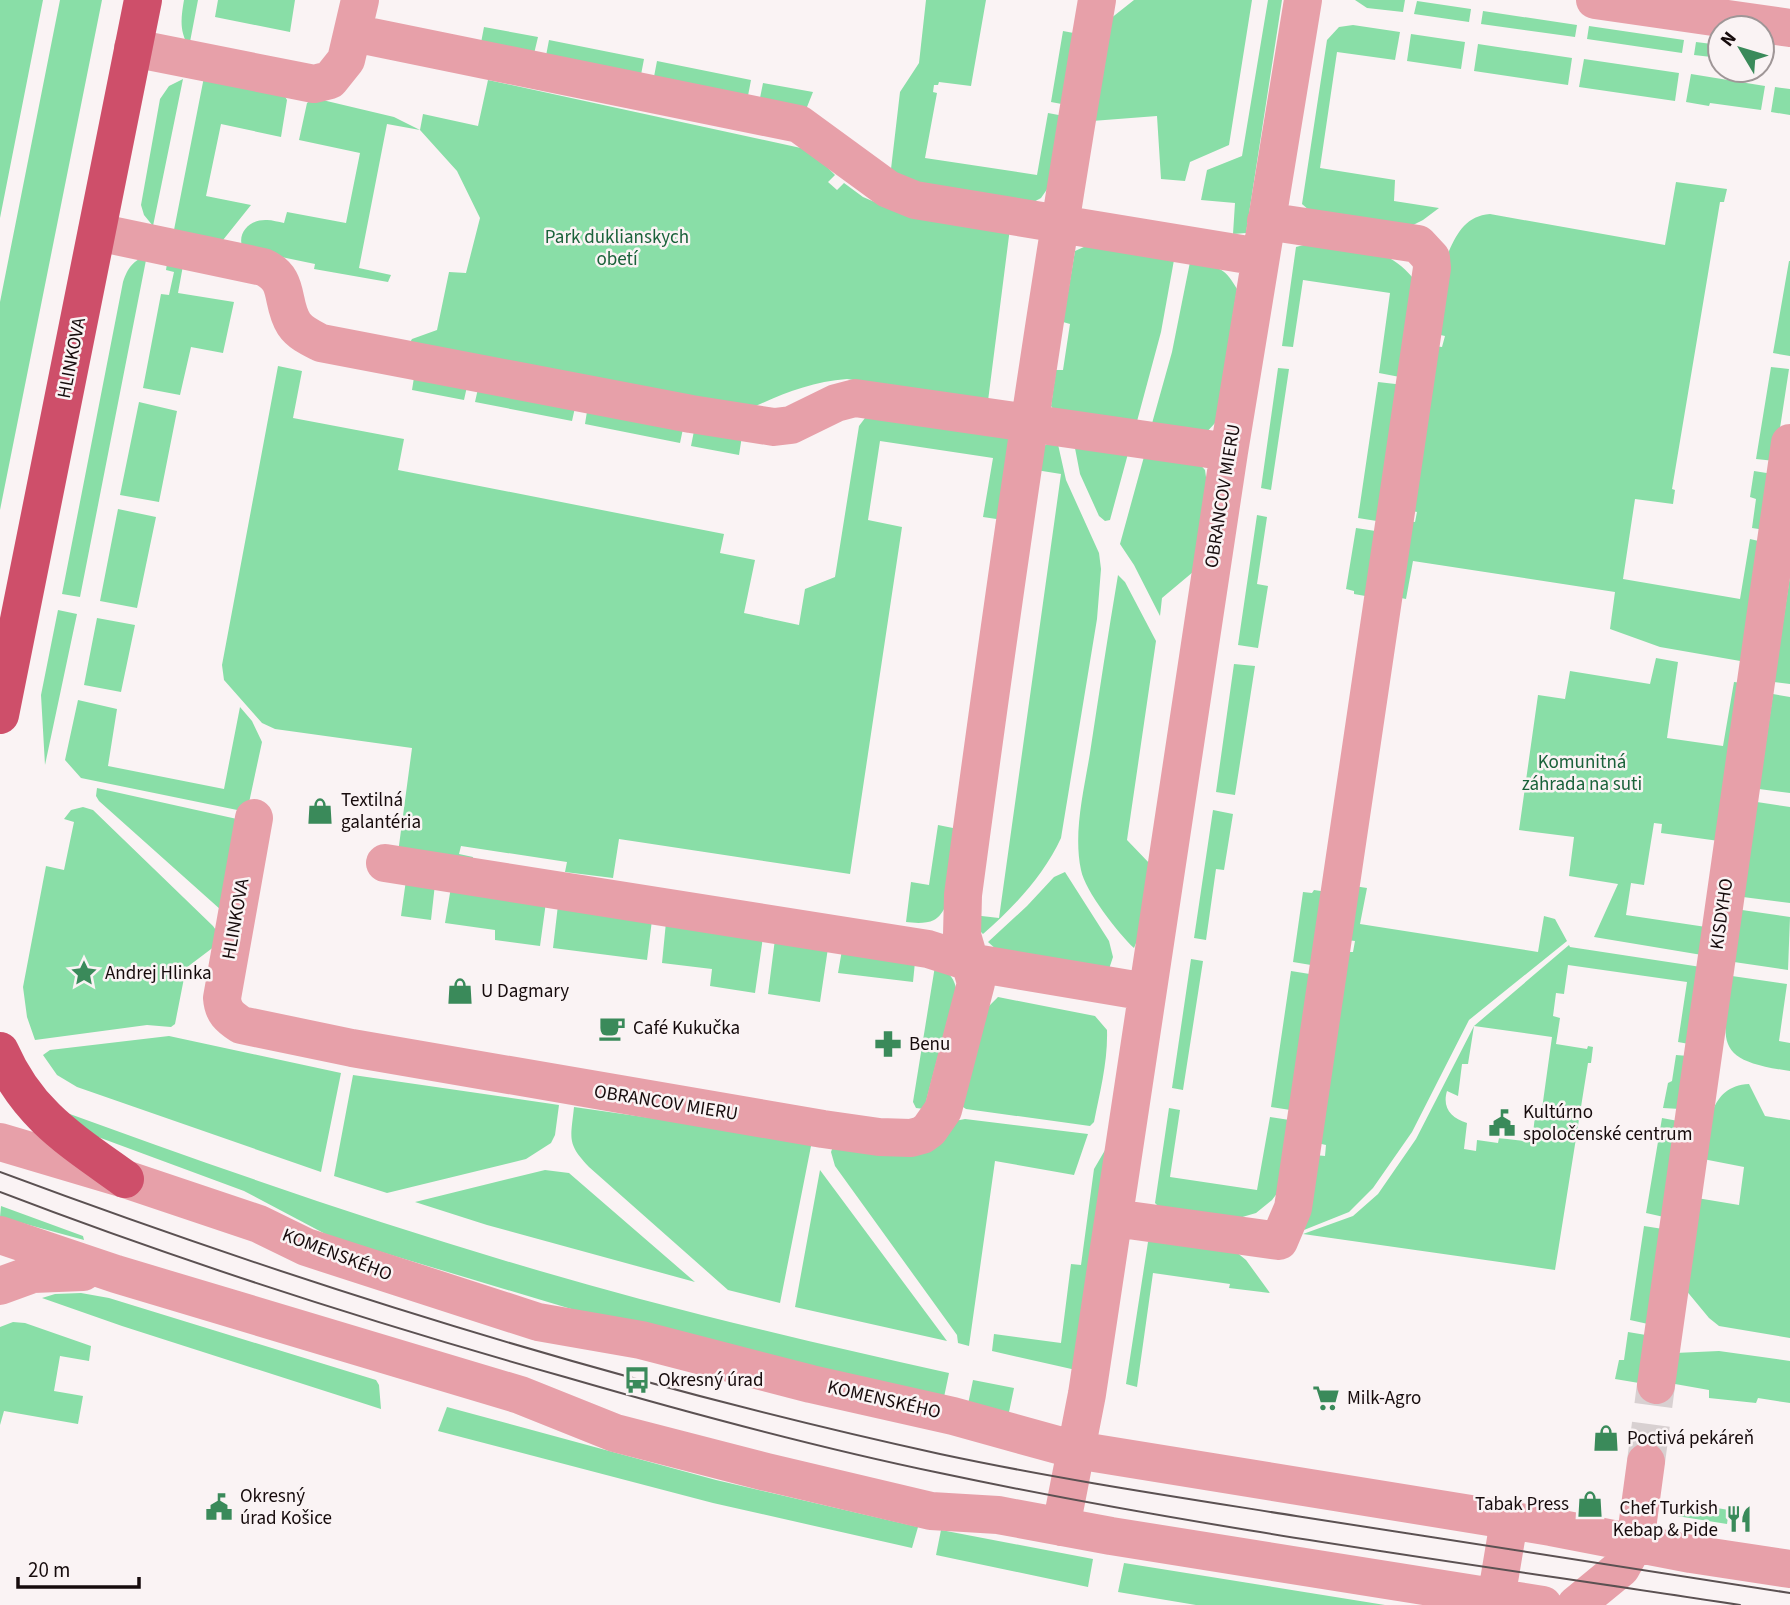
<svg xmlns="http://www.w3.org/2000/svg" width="1790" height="1605" font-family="'Source Sans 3',sans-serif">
<rect width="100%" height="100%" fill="#faf3f4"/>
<path fill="#89dea7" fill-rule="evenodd" d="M0 0H43L0 218Z
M60 0H102L0 510V302Z
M184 0H198L189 47C179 31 181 18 184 0Z
M218 0H295L290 32 215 17Z
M926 0H986L971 86 939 82 938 85H934L933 92 937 93 925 158 1037 175 1048 113 1064 116 1050 185 1041 198 1028 205 905 189 891 169 900 92 919 63Z
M1134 0H1252L1229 145 1190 162 1185 181 1161 179 1157 116 1092 121 1110 19Z
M1268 0H1282L1246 233 1233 234 1235 203 1201 200 1207 170 1242 156Z
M1355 0H1405L1403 12 1367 8Z
M1417 1 1471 9 1469 22 1414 14Z
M1483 11 1577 25 1575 37 1481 24Z
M1353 25 1400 32 1395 60 1337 52 1320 168 1395 180 1394 201 1439 208 1423 220 1411 226 1310 211 1302 204 1327 40 1339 27Z
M1589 26 1684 40 1682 53 1587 39Z
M484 27 538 37 533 58 480 48Z
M1063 31 1079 34 1067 105 1051 102Z
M1411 34 1465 42 1461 69 1407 61Z
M549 40 644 59 640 80 545 61Z
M1696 42 1720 45V58L1694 55Z
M1478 44 1572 58 1568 85 1474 71Z
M1584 59 1679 73 1675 101 1579 87Z
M657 61 751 80 747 101 653 82Z
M1691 74 1765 86 1761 110 1710 103 1709 106 1686 102Z
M204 77 283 93 287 100 281 137 221 124 206 196 251 205 223 240 173 235Z
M183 79 153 226 144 215 141 205 160 99 169 86Z
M488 80 810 150 835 175 828 182 837 190 844 183 863 197 877 203 1010 228 988 401 847 379C809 382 779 395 745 411L408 346 412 339 437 330 449 272 466 273 480 218 457 171 420 130 387 124 359 268 391 275 388 282 314 269 315 264 243 249C236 233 250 219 267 220 272 220 279 222 284 223L287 212 346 223 360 153 299 140 307 103 314 98 394 117 420 130 423 114 478 126Z
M763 83 813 92 805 112 759 103Z
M1775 87 1790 89V115L1771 112Z
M1676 182 1727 189 1724 202H1720L1672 489 1675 490 1673 504 1635 499 1623 579 1740 599 1750 539 1763 542 1746 662 1660 647 1610 629 1615 592 1413 561 1406 599 1396 597 1406 521 1415 522 1417 512 1408 510 1434 346 1442 347 1445 336 1436 334 1449 251C1458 231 1467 216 1490 214L1665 245Z
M1315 242C1356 248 1385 245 1413 278L1405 378 1379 373 1390 293 1303 280 1293 347 1282 346 1296 247Z
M1086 246 1174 260 1161 332 1136 425 1058 415 1051 406 1056 370H1063L1070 324 1063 322 1075 251Z
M147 255 80 597 62 594 123 282C128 267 133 261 147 255Z
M168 257 184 260 178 293 234 302 223 353 191 347 180 395 143 388 161 294 169 295 174 272 166 270Z
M1789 261H1790V356L1773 353Z
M1190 262C1216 268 1223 264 1237 289L1216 422 1204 435 1151 427 1172 352Z
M278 366 302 371 293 418 404 439 398 470 724 534 720 553 755 560 744 613 799 625 805 589 835 577 859 426 865 418 1011 428 1003 520 983 517 993 458 880 441 868 520 902 527 850 874 619 839 613 878 565 872 567 862 461 846 459 854 473 857 472 867 398 853 412 748 275 729 262 723 224 680 222 665Z
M1771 367 1789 369 1775 461 1756 459Z
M1278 368 1289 369 1271 490 1261 488Z
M415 371 468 382 464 400 412 390Z
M1378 382 1404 385 1383 522 1358 518Z
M479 384 576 403 572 421 475 402Z
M139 402 177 411 159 502 120 495Z
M588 405 684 424 680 443 585 424Z
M695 426 742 436 739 455 691 446Z
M1057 440 1066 480 1099 553 1101 569 1097 619 1061 838C1044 875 1014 907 983 934L978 929 973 915 999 918 1061 474 1036 470 1041 447Z
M1074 443 1129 450 1110 520 1105 521 1099 516 1080 474Z
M1145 453 1196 460 1205 470 1207 484 1193 572 1162 598 1160 616 1134 565 1120 544Z
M1754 471 1773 474 1765 530 1752 528 1756 499 1750 497Z
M118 509 156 517 137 608 100 601Z
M1257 515 1267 517 1257 584 1268 586 1258 648 1238 645Z
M1356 528 1382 532 1371 597 1354 594V591L1346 589Z
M1118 575 1125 582 1156 641 1127 840 1151 865 1142 929 1134 948C1118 933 1085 891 1081 870 1073 833 1084 790 1090 753 1099 694 1108 634 1118 575Z
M1790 576V684L1774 682Z
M58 610 77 614 45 765 41 695Z
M97 618 135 625 121 692 84 685Z
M1656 658 1678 662 1667 738 1723 746 1734 682 1743 683 1719 841 1661 833 1662 824 1654 823 1644 885 1631 883 1626 915 1706 927 1702 955 1594 937 1618 884 1569 876 1574 837 1519 830 1538 695 1565 699 1570 671 1650 684Z
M1234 664 1255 666 1235 795 1216 792Z
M1773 694 1790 697V793L1759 789Z
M78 700 117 709 108 766 224 789 240 707 252 721 262 742 247 812 81 778 65 760Z
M97 788 246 821 221 910 99 801 96 796Z
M1757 802 1790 807V903L1743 897Z
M83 807 93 810 213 926 218 933 219 943 186 968 175 1024 171 1027 147 1025 35 1040 27 1017 23 987 46 866 64 870 74 822 64 819 71 810Z
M1213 810 1233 814 1224 870 1216 869 1206 940 1194 938Z
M938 825 958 829C956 851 955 910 934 920 926 924 914 923 906 922L911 882 929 885Z
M1065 872 1109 941 1113 957 1109 969 997 950 988 942 1027 906 1054 877Z
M406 880 435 884 431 920 401 916Z
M1354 886 1367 888 1360 924 1538 952 1544 916 1555 919 1567 941 1469 1020 1412 1132 1373 1188 1349 1212 1304 1230 1315 1155 1325 1156 1326 1145 1317 1143 1345 952H1353L1355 941 1347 940Z
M451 887 546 902 540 946 495 940V930L445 923Z
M1314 890 1327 892 1317 966 1293 962 1303 892 1312 893Z
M558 905 652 920 647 960 553 948Z
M1742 910 1790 917 1788 970 1734 962Z
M666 922 763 937 755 993 710 986 712 969 662 963Z
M775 939 828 948 820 1002 768 994Z
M1569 945 1570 947 1701 967 1689 1044 1678 1042 1687 982 1568 965 1564 994 1556 993 1553 1016 1560 1018 1556 1044 1587 1049 1588 1046 1593 1047 1591 1063H1588L1555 1270 1303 1234 1353 1216 1378 1194 1416 1139 1474 1026ZM1474 1026 1552 1037 1541 1116H1535L1532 1142 1499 1138 1498 1143 1477 1140 1476 1151 1464 1149 1467 1123C1451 1118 1442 1108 1447 1091L1458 1096 1462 1064H1468Z
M842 950 915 962 913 982 838 973Z
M1191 959 1203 961 1183 1090 1172 1088Z
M935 966C947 971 953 975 956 988L924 1109 916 1108 913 1102Z
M1291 971 1316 975 1297 1111 1271 1107Z
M1732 976 1787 984 1779 1041 1790 1043V1071C1713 1060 1722 1044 1732 976Z
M998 997 1095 1016 1107 1030C1108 1061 1100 1092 1094 1122L1090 1126 966 1109 960 1105 985 1010Z
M169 1036 341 1073 321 1172 77 1087 57 1075 43 1055 50 1050Z
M1676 1055 1688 1056 1680 1109 1663 1108 1668 1083 1672 1081Z
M353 1075 559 1105 555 1135 551 1143 526 1159 387 1193 334 1176Z
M1749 1084 1765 1116 1790 1120V1338L1719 1326 1709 1318 1685 1289 1697 1198 1739 1205 1744 1167 1703 1159C1709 1128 1708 1086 1749 1084Z
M574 1107 812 1141 780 1303 728 1290 589 1167C566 1143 571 1138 574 1107Z
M1169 1108 1180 1110 1170 1177 1257 1190 1270 1117 1296 1121 1288 1179 1272 1200 1256 1213 1239 1218 1159 1207 1155 1203Z
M56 1109C248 1179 442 1246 640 1299 742 1326 845 1350 949 1373L943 1402 638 1329 331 1237 244 1191 98 1137Z
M1662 1118 1678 1121 1664 1217 1646 1213Z
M965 1119 1088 1134 1074 1175 995 1161 969 1346 958 1343 957 1335 835 1166 831 1152 834 1144Z
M1108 1145 1076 1370 992 1351 994 1334 1061 1343 1071 1264 1081 1265 1094 1169Z
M545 1170 569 1173 695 1282 487 1225 415 1202Z
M820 1170 947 1341 795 1307Z
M1 1206 83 1236 84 1240 0 1217Z
M1644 1226 1663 1229 1648 1324 1630 1320Z
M1153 1240 1235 1251 1246 1260 1270 1293 1229 1288 1230 1284 1153 1273 1137 1387 1126 1384 1148 1242Z
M81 1293 109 1298 376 1380 379 1385 381 1409 122 1326 42 1298 55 1294Z
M13 1322 25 1323 91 1346 89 1361 60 1356 54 1391 83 1396 78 1424 4 1411 0 1425V1327Z
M1628 1332 1646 1335 1639 1383 1615 1379 1619 1360H1624Z
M1719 1351 1790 1361V1403L1758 1398 1756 1403 1709 1398V1390L1675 1384V1353Z
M973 1380 1014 1388 1008 1417 967 1409Z
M447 1407 716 1480 918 1527 912 1548 713 1503 438 1431Z
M1680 1502 1729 1510 1727 1524 1677 1516Z
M941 1530 1093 1559 1088 1587 936 1555Z
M1124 1563 1385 1605H1196L1118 1592Z"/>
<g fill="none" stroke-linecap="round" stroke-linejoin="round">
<path stroke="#d8d0d1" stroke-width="38" stroke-dasharray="38 19" stroke-linecap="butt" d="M1646 1462 1656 1385"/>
<path stroke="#e7a0a9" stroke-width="38" d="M1595 0 1790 28
M353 33 799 124 888 189 915 200 1260 257
M133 48 314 84 330 80 346 60 360 0
M97 232 263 267C291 279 280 302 294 324 300 333 311 338 321 343L691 414 774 427 791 425 836 403 855 398 1229 452
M254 818 222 998C223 1012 229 1017 241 1025L352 1048 823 1129 879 1137 911 1138 922 1135 929 1130 943 1110 976 983 962 935 963 895C1003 596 1046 297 1097 0
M385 863 928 949 969 962 1147 992
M0 1142 125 1179 259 1224 306 1247 538 1322 641 1340 811 1384 953 1416 1076 1450 1551 1527 1691 1554 1790 1569
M1114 1218 1279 1241 1293 1208 1432 268 1431 258 1418 244 1266 221
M0 1235 116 1274 520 1395 615 1433 766 1472 931 1511 998 1515 1111 1536 1543 1605
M0 1286 33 1274 83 1272
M1656 1385 1790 443
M1061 1527 1087 1394 1229 452 1303 0
M1495 1605 1509 1521
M1576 1605 1621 1568 1635 1543 1646 1462"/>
<path stroke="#ce4f6a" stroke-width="38" d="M0 715 143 0
M0 1051C28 1115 71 1140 125 1179"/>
<path stroke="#5b5152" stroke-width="2" d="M0 1172C306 1286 620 1384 940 1454 1057 1479 1177 1497 1296 1516 1460 1543 1625 1568 1790 1593
M0 1192C185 1263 374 1323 565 1377 689 1413 814 1447 940 1473 1204 1529 1473 1564 1740 1605"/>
</g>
<defs>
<symbol id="shop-bare" viewBox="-9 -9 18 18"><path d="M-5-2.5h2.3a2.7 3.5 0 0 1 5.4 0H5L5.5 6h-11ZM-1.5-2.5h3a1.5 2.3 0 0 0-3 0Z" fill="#3a8a5a" stroke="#faf3f4" stroke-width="2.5" paint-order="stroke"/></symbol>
<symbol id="sight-bare" viewBox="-9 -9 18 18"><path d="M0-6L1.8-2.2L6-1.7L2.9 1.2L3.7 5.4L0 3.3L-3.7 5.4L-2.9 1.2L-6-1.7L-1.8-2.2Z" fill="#3a8a5a" stroke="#faf3f4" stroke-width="2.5" paint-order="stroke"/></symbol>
<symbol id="cafe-bare" viewBox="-9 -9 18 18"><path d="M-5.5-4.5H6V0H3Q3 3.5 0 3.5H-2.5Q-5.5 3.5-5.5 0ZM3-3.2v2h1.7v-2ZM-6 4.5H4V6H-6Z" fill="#3a8a5a" stroke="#faf3f4" stroke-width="2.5" paint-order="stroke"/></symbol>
<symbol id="pharmacy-bare" viewBox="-9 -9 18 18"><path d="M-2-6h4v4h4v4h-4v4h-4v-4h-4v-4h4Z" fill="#3a8a5a" stroke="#faf3f4" stroke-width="2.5" paint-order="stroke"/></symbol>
<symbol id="civic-bare" viewBox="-9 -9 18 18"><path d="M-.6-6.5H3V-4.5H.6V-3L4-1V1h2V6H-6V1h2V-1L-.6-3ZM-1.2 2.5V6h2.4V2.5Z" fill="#3a8a5a" stroke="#faf3f4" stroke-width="2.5" paint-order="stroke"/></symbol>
<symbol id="bus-bare" viewBox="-9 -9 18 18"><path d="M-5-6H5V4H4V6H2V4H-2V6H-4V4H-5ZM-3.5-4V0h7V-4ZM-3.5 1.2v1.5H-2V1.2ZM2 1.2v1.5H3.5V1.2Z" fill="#3a8a5a" stroke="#faf3f4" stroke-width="2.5" paint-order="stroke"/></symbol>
<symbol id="supermarket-bare" viewBox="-9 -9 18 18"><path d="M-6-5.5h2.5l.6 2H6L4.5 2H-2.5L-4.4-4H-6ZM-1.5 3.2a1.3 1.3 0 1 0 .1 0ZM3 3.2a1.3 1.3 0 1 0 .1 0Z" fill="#3a8a5a" stroke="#faf3f4" stroke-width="2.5" paint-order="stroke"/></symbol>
<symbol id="restaurant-bare" viewBox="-9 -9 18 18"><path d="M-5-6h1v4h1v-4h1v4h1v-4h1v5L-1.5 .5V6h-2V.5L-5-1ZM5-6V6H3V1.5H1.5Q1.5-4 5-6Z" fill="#3a8a5a" stroke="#faf3f4" stroke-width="2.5" paint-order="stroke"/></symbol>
</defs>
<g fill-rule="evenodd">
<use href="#shop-bare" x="301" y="792" width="38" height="38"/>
<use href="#sight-bare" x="65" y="954" width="38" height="38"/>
<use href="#shop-bare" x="441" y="972" width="38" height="38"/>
<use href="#cafe-bare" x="593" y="1009" width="38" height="38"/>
<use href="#pharmacy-bare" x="869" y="1025" width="38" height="38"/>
<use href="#civic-bare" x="1483" y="1104" width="38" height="38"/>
<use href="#bus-bare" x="618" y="1361" width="38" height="38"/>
<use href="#supermarket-bare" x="1307" y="1379" width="38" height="38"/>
<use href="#shop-bare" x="1587" y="1419" width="38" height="38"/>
<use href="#shop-bare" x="1571" y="1485" width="38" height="38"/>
<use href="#civic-bare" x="200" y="1488" width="38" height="38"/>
<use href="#restaurant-bare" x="1720" y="1500" width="38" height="38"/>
</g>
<g text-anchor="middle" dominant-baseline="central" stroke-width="5" stroke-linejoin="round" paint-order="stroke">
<g font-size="19" fill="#1a623a" stroke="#faf3f4">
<text x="617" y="237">Park duklianskych<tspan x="617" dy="22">obetí</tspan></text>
<text x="1582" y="762">Komunitná<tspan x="1582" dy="22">záhrada na suti</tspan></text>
</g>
<g font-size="19" fill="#160b0c" stroke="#faf3f4">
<text transform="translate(72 358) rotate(-79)">HLINKOVA</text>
<text transform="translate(1223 496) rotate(-81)">OBRANCOV MIERU</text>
<text transform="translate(1722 914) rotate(-82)">KISDYHO</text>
<text transform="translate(236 919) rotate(-80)">HLINKOVA</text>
<text transform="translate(666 1103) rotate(9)">OBRANCOV MIERU</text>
<text transform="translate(337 1255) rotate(21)">KOMENSKÉHO</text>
<text transform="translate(884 1400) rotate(13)">KOMENSKÉHO</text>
</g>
<g font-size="19" fill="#160b0c" stroke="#faf3f4" text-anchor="start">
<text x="341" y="800">Textilná<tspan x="341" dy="22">galantéria</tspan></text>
<text x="105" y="973">Andrej Hlinka</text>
<text x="481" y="991">U Dagmary</text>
<text x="633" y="1028">Café Kukučka</text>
<text x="909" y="1044">Benu</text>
<text x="1523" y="1112">Kultúrno<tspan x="1523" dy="22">spoločenské centrum</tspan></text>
<text x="658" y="1380">Okresný úrad</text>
<text x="1347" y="1398">Milk-Agro</text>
<text x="1627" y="1438">Poctivá pekáreň</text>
<text x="240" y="1496">Okresný<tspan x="240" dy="22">úrad Košice</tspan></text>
<text x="1569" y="1504" text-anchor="end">Tabak Press</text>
<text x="1718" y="1508" text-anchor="end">Chef Turkish<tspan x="1718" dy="22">Kebap &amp; Pide</tspan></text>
</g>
</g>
<g transform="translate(1741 49) rotate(308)"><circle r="33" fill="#faf3f4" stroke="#9f9697" stroke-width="2"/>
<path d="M0-5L12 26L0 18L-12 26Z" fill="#3a8a5a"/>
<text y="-10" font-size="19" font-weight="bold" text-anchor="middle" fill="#160b0c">N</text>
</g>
<path d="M18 1577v10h121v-10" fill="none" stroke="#160b0c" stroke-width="3.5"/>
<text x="28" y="1577" font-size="21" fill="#160b0c" stroke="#faf3f4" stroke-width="5" paint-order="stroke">20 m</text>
</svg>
